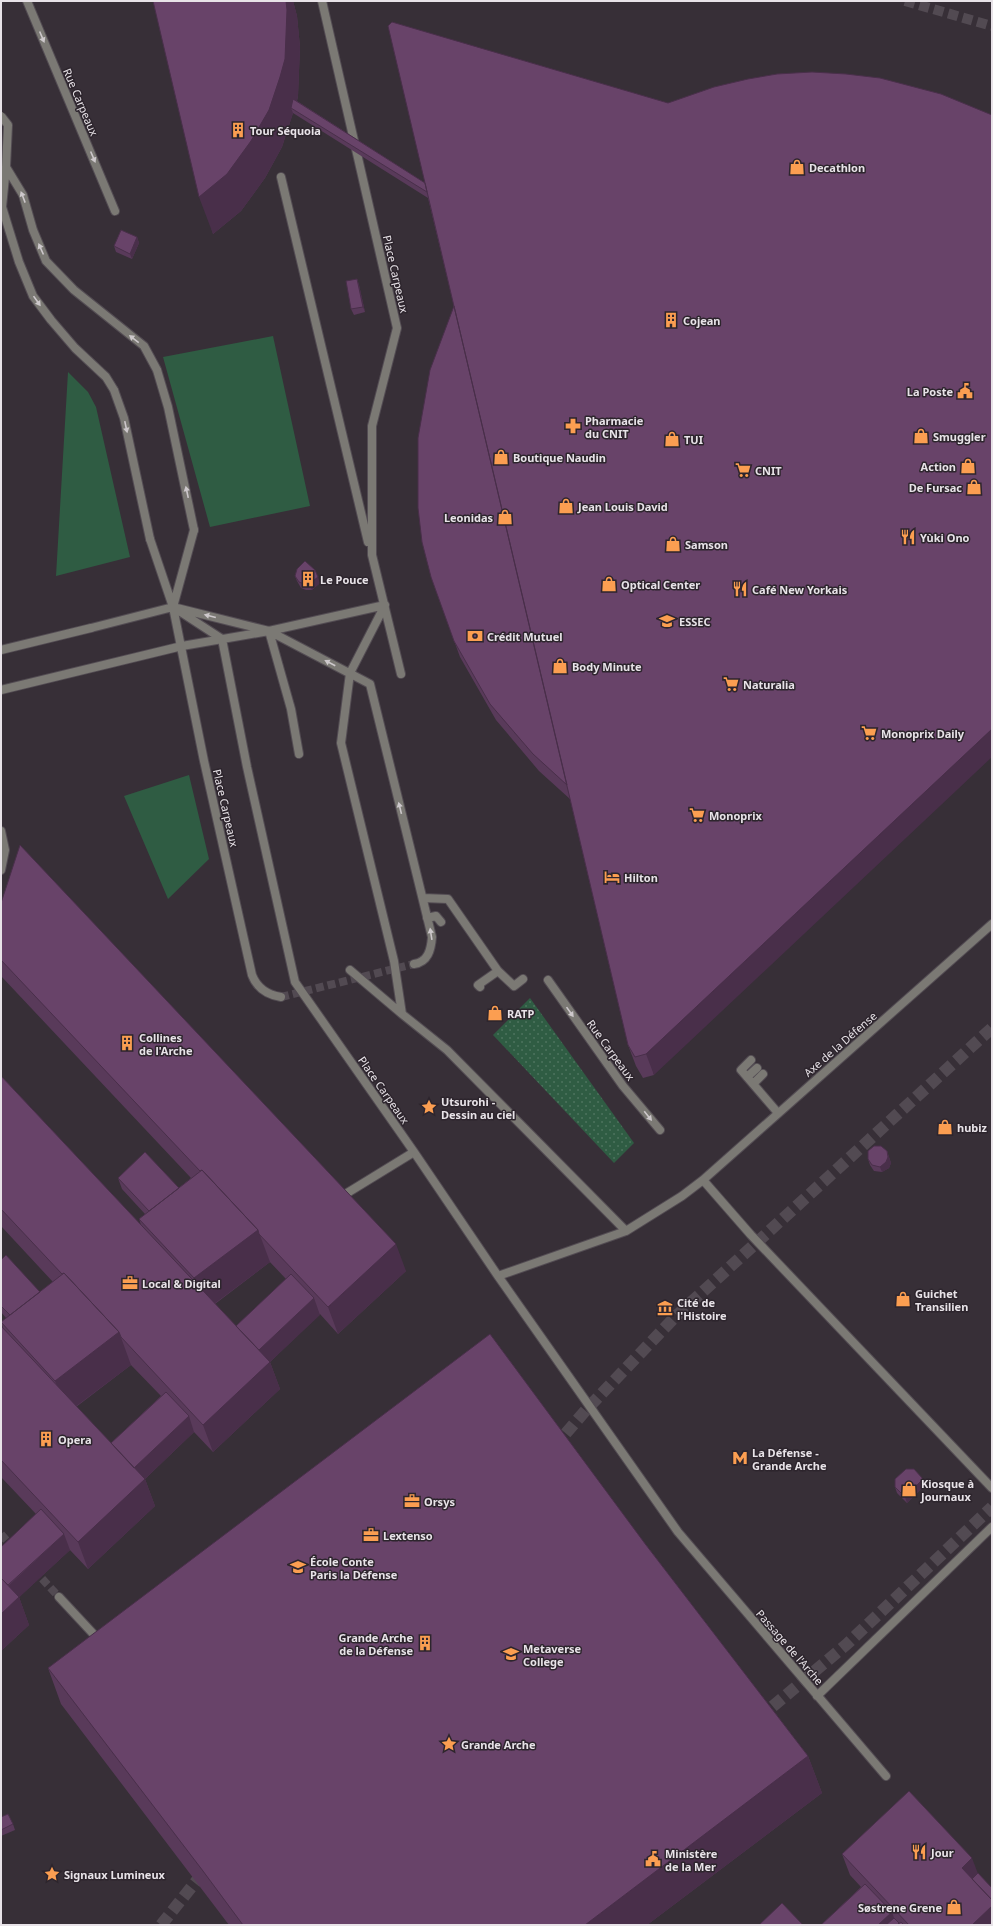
<svg xmlns="http://www.w3.org/2000/svg" width="993" height="1926" font-family="'Noto Sans',sans-serif">
<defs>
<pattern id="garden-dots" width="8" height="8" patternUnits="userSpaceOnUse"><rect width="8" height="8" fill="#2f5c43"/><path d="M2 2h.1M6 6h.1" fill="none" stroke="#4d735e" stroke-width="1.8" stroke-linecap="round"/></pattern>
</defs>
<rect width="100%" height="100%" fill="#372f37"/>
<path fill="#2f5c43" d="M273 336 310 506 210 527 163 357Z
M68 372 88 392 96 407 130 557 56 576Z
M189 775 209 859 168 899 124 796Z"/>
<path fill="url(#garden-dots)" d="M530 998 634 1143 614 1163 493 1035Z"/>
<g fill="none" stroke-linecap="round" stroke-linejoin="round">
<path stroke="#524a52" stroke-width="8" stroke-dasharray="8 4" stroke-linecap="butt" d="M281 997 414 964
M1 1534 13 1548
M34 1570 59 1597"/>
<path stroke="#524a52" stroke-width="10" stroke-dasharray="10 5" stroke-linecap="butt" d="M905 1 992 26"/>
<path stroke="#524a52" stroke-width="12" stroke-dasharray="12 6" stroke-linecap="butt" d="M554 1447 586 1410 675 1317 992 1028
M759 1718 847 1644 992 1507
M161 1925 206 1869"/>
<defs>
<path id="lane" d="M27 1 115 211
M157 370 168 407 194 530
M114 390 124 418 150 539
M548 980 623 1086 660 1130"/>
<path id="street" d="M322 1 397 328 372 426V555L401 674
M281 177 368 542
M150 539 173 607
M385 605 350 673 341 743 394 961 402 1014 447 1050 626 1231 682 1196 703 1180 992 924
M173 607 222 639 247 767 295 982 414 1152 498 1276 678 1532 886 1776
M173 607 194 530
M91 628 173 607
M269 631 291 709 299 754
M1 690 182 646 269 631 385 605
M1 831 5 850 1 870
M423 898 448 899 498 971 514 986 523 979
M427 918 436 916 441 922
M350 970 402 1014
M480 987 478 985 498 971
M281 997C268 995 257 988 252 975L204 761 173 607 269 631 370 684 432 937C431 950 428 962 414 964
M751 1060 741 1070 778 1113
M747 1077 757 1068
M753 1084 763 1074
M703 1180 751 1235 992 1488
M339 1198 414 1152
M498 1276 626 1231
M59 1597 99 1640
M817 1696 992 1527"/>
</defs>
<use href="#lane" stroke="#534c53" stroke-width="10"/>
<use href="#street" stroke="#534c53" stroke-width="10"/>
<use href="#lane" stroke="#7b7974" stroke-width="8"/>
<use href="#street" stroke="#7b7974" stroke-width="8"/>
<defs>
<path id="lane-bridge" d="M1 116 8 125 6 167 2 207 19 262 33 296 51 320 75 348 106 377 114 390
M6 167 23 195 33 230 46 261 74 290 144 346 157 370"/>
<path id="street-bridge" d="M1 650 91 628"/>
</defs>
<use href="#lane-bridge" stroke="#534c53" stroke-width="10" stroke-linecap="butt"/>
<use href="#street-bridge" stroke="#534c53" stroke-width="10" stroke-linecap="butt"/>
<use href="#lane-bridge" stroke="#7b7974" stroke-width="8"/>
<use href="#street-bridge" stroke="#7b7974" stroke-width="8"/>
</g>
<path fill="#593a5a" fill-rule="evenodd" d="M153 1H293L297 16 300 47 298 96 297 101 425 183 654 1075 643 1078 636 1066 628 1045 570 799 539 771 496 720 460 657 431 577 454 306 428 198 293 113 282 147 265 178 241 211 213 234Z
M137 237 139 243 132 259 116 252 114 246Z
M357 279 359 285 365 312 354 315 351 309Z
M295 576 320 583 312 590H306L301 588 297 581Z
M1 903 406 1271 338 1334 320 1314 270 1362 280 1389 213 1452 194 1432 145 1479 155 1506 88 1569 70 1550 19 1597 29 1625 1 1651V1547L36 1514 1 1477V1326L3 1328 1 1322 6 1318 1 1312V1260L40 1292 53 1282 1 1226V1076L141 1225 139 1219 145 1214 122 1189 118 1178 179 1188 191 1178 1 976ZM269 1261 286 1279 236 1326 215 1304 270 1262ZM131 1365 161 1396 111 1443 76 1407Z
M887 1151 891 1163 889 1168 882 1172 874 1171 870 1165 868 1159Z
M923 1479 925 1485 907 1503 897 1493 895 1487Z
M646 1545 808 1756 822 1793 647 1925H229L61 1704 48 1668Z
M1 1817 13 1824 15 1830 1 1836Z
M842 1854 978 1873 992 1925H821L861 1887 850 1875Z"/>
<path fill="#492f4a" d="M286 1H293L297 16 300 47 298 96 294 110 291 108 293 113 282 147 265 178 241 211 213 234 199 197Z
M137 237 139 243 132 259 130 254Z
M357 279 359 285 365 312 363 307Z
M318 577 320 583 312 590 309 584Z
M992 729V757L654 1075 646 1054Z
M887 1151 891 1163 889 1168 882 1172 880 1167Z
M258 1230 270 1262 206 1310 194 1278Z
M396 1244 406 1271 338 1334 328 1307Z
M314 1298 320 1315 270 1362 280 1389 213 1452 203 1425 256 1353Z
M119 1332 131 1365 67 1413 55 1381Z
M189 1416 194 1432 145 1479 155 1506 88 1569 78 1542 131 1471Z
M923 1479 925 1485 907 1503 905 1497Z
M64 1534 70 1550 11 1605 5 1589Z
M19 1597 29 1625 1 1651V1614Z
M808 1756 822 1793 647 1925H585Z
M972 1858 980 1879 971 1887 962 1868Z
M992 1906V1925H972Z
M892 1912 896 1924 895 1925H878Z"/>
<path fill="#684369" stroke="#492f4a" d="M153 1H286L287 10 285 59 280 77 269 110 251 141 227 174 199 197Z
M392 22 668 103 714 87 748 79 777 74 812 72 846 74 880 78 941 94 992 115V729L646 1054 635 1057 628 1045 388 26Z
M293 99 425 183 427 192 291 108Z
M121 230 137 237 130 254 114 246Z
M357 279 363 307 351 309 346 281Z
M454 306 567 785 533 754 490 704 454 641 431 577 422 542 418 508V438L430 370Z
M305 561 315 570 318 577 309 584H304L299 582 295 576 297 569Z
M20 845 396 1244 328 1307 259 1234 258 1230 202 1170 200 1171 1 960V903Z
M1 1076 270 1362 203 1425 121 1337 119 1332 64 1273 62 1274 1 1209Z
M874 1146H881L887 1151 888 1157 886 1162 880 1167 872 1165 868 1159V1151Z
M145 1152 179 1188 149 1211 118 1178Z
M202 1170 258 1230 194 1278 139 1219Z
M6 1255 40 1292 10 1315 1 1306V1260Z
M64 1273 119 1332 55 1381 1 1322Z
M291 1274 314 1298 259 1350 236 1326Z
M1 1326 145 1479 78 1542 1 1460Z
M490 1334 646 1545 808 1756 585 1925H243L203 1871 48 1668Z
M166 1392 189 1416 134 1468 111 1443Z
M906 1469H914L923 1479 905 1497 895 1487V1479Z
M41 1509 64 1534 8 1585 1 1578V1547Z
M1 1578 19 1597 1 1614Z
M909 1791 972 1858 962 1868 992 1900V1906L972 1925H909L842 1854Z
M8 1814 13 1824 1 1830V1817Z
M978 1873 992 1888V1900L972 1879Z
M865 1884 892 1912 878 1925H821Z
M782 1903 803 1925H759Z
M894 1918 899 1923 897 1925H886Z
M901 1922 904 1925H897Z"/>
<defs><path id="oneway-solid" d="M-6-.8H1V-3.2L6.5 0L1 3.2V.8H-6Z"/></defs>
<g fill="#cdc8cb">
<use href="#oneway-solid" transform="translate(42 37) rotate(67)"/>
<use href="#oneway-solid" transform="translate(93 157) rotate(67)"/>
<use href="#oneway-solid" transform="translate(23 197) rotate(-111)"/>
<use href="#oneway-solid" transform="translate(41 249) rotate(-114)"/>
<use href="#oneway-solid" transform="translate(37 301) rotate(55)"/>
<use href="#oneway-solid" transform="translate(134 339) rotate(-142)"/>
<use href="#oneway-solid" transform="translate(126 427) rotate(78)"/>
<use href="#oneway-solid" transform="translate(187 492) rotate(-102)"/>
<use href="#oneway-solid" transform="translate(210 616) rotate(-166)"/>
<use href="#oneway-solid" transform="translate(330 663) rotate(-152)"/>
<use href="#oneway-solid" transform="translate(400 808) rotate(-104)"/>
<use href="#oneway-solid" transform="translate(431 934) rotate(-99)"/>
<use href="#oneway-solid" transform="translate(570 1012) rotate(55)"/>
<use href="#oneway-solid" transform="translate(648 1116) rotate(51)"/>
</g>
<defs>
<symbol id="building-bare" viewBox="-9 -9 18 18"><path d="M-4-6H4V6H1V3H-1V6H-4ZM-2.5-4.3h1.7v1.8h-1.7ZM.8-4.3h1.7v1.8H.8ZM-2.5-1h1.7V.8h-1.7ZM.8-1h1.7V.8H.8Z" fill="#fb9e51" stroke="#2d252d" stroke-width="2.5" paint-order="stroke"/></symbol>
<symbol id="shop-bare" viewBox="-9 -9 18 18"><path d="M-5-2.5h2.3a2.7 3.5 0 0 1 5.4 0H5L5.5 6h-11ZM-1.5-2.5h3a1.5 2.3 0 0 0-3 0Z" fill="#fb9e51" stroke="#2d252d" stroke-width="2.5" paint-order="stroke"/></symbol>
<symbol id="civic-bare" viewBox="-9 -9 18 18"><path d="M-.6-6.5H3V-4.5H.6V-3L4-1V1h2V6H-6V1h2V-1L-.6-3ZM-1.2 2.5V6h2.4V2.5Z" fill="#fb9e51" stroke="#2d252d" stroke-width="2.5" paint-order="stroke"/></symbol>
<symbol id="pharmacy-bare" viewBox="-9 -9 18 18"><path d="M-2-6h4v4h4v4h-4v4h-4v-4h-4v-4h4Z" fill="#fb9e51" stroke="#2d252d" stroke-width="2.5" paint-order="stroke"/></symbol>
<symbol id="supermarket-bare" viewBox="-9 -9 18 18"><path d="M-6-5.5h2.5l.6 2H6L4.5 2H-2.5L-4.4-4H-6ZM-1.5 3.2a1.3 1.3 0 1 0 .1 0ZM3 3.2a1.3 1.3 0 1 0 .1 0Z" fill="#fb9e51" stroke="#2d252d" stroke-width="2.5" paint-order="stroke"/></symbol>
<symbol id="restaurant-bare" viewBox="-9 -9 18 18"><path d="M-5-6h1v4h1v-4h1v4h1v-4h1v5L-1.5 .5V6h-2V.5L-5-1ZM5-6V6H3V1.5H1.5Q1.5-4 5-6Z" fill="#fb9e51" stroke="#2d252d" stroke-width="2.5" paint-order="stroke"/></symbol>
<symbol id="school-bare" viewBox="-9 -9 18 18"><path d="M0-5L7-2L0 1L-7-2ZM-4 1L0 2.5L4 1V4Q0 6-4 4Z" fill="#fb9e51" stroke="#2d252d" stroke-width="2.5" paint-order="stroke"/></symbol>
<symbol id="bank-bare" viewBox="-9 -9 18 18"><path d="M-6-4H6V4H-6ZM0-2.3a2.3 2.3 0 1 0 0 4.6a2.3 2.3 0 1 0 0-4.6Z" fill="#fb9e51" stroke="#2d252d" stroke-width="2.5" paint-order="stroke"/></symbol>
<symbol id="hotel-bare" viewBox="-9 -9 18 18"><path d="M-6-4.5h1.5V1H6V5H4.5V3h-9V5H-6ZM-4 0a1.8 1.8 0 1 1 3.6 0ZM.5 0V-2.5h3Q6-2.5 6 0Z" fill="#fb9e51" stroke="#2d252d" stroke-width="2.5" paint-order="stroke"/></symbol>
<symbol id="sight-bare" viewBox="-9 -9 18 18"><path d="M0-6L1.8-2.2L6-1.7L2.9 1.2L3.7 5.4L0 3.3L-3.7 5.4L-2.9 1.2L-6-1.7L-1.8-2.2Z" fill="#fb9e51" stroke="#2d252d" stroke-width="2.5" paint-order="stroke"/></symbol>
<symbol id="office-bare" viewBox="-9 -9 18 18"><path d="M-6-3h4V-5.5h4V-3h4V5H-6ZM-1-4.5V-3h2v-1.5ZM-6 0V1H6V0Z" fill="#fb9e51" stroke="#2d252d" stroke-width="2.5" paint-order="stroke"/></symbol>
<symbol id="museum-bare" viewBox="-9 -9 18 18"><path d="M0-6L6-3V-2H-6V-3ZM-5-1h2V3h-2ZM-1-1h2V3h-2ZM3-1h2V3H3ZM-6 4H6V6H-6Z" fill="#fb9e51" stroke="#2d252d" stroke-width="2.5" paint-order="stroke"/></symbol>
<symbol id="metro-bare" viewBox="-9 -9 18 18"><path d="M-5.5 5V-5H-3L0 0L3-5H5.5V5H3V-.5L0 4L-3-.5V5Z" fill="#fb9e51" stroke="#2d252d" stroke-width="2.5" paint-order="stroke"/></symbol>
<symbol id="university-bare" viewBox="-9 -9 18 18"><path d="M0-5L7-2L0 1L-7-2ZM-4 1L0 2.5L4 1V4Q0 6-4 4Z" fill="#fb9e51" stroke="#2d252d" stroke-width="2.5" paint-order="stroke"/></symbol>
</defs>
<g fill-rule="evenodd">
<use href="#building-bare" x="227" y="119" width="22" height="22"/>
<use href="#shop-bare" x="786" y="156" width="22" height="22"/>
<use href="#building-bare" x="660" y="309" width="22" height="22"/>
<use href="#civic-bare" x="954" y="380" width="22" height="22"/>
<use href="#pharmacy-bare" x="562" y="415" width="22" height="22"/>
<use href="#shop-bare" x="910" y="425" width="22" height="22"/>
<use href="#shop-bare" x="661" y="428" width="22" height="22"/>
<use href="#shop-bare" x="490" y="446" width="22" height="22"/>
<use href="#shop-bare" x="957" y="455" width="22" height="22"/>
<use href="#supermarket-bare" x="732" y="459" width="22" height="22"/>
<use href="#shop-bare" x="963" y="476" width="22" height="22"/>
<use href="#shop-bare" x="555" y="495" width="22" height="22"/>
<use href="#shop-bare" x="494" y="506" width="22" height="22"/>
<use href="#restaurant-bare" x="897" y="526" width="22" height="22"/>
<use href="#shop-bare" x="662" y="533" width="22" height="22"/>
<use href="#building-bare" x="297" y="568" width="22" height="22"/>
<use href="#shop-bare" x="598" y="573" width="22" height="22"/>
<use href="#restaurant-bare" x="729" y="578" width="22" height="22"/>
<use href="#school-bare" x="656" y="610" width="22" height="22"/>
<use href="#bank-bare" x="464" y="625" width="22" height="22"/>
<use href="#shop-bare" x="549" y="655" width="22" height="22"/>
<use href="#supermarket-bare" x="720" y="673" width="22" height="22"/>
<use href="#supermarket-bare" x="858" y="722" width="22" height="22"/>
<use href="#supermarket-bare" x="686" y="804" width="22" height="22"/>
<use href="#hotel-bare" x="601" y="866" width="22" height="22"/>
<use href="#shop-bare" x="484" y="1002" width="22" height="22"/>
<use href="#building-bare" x="116" y="1032" width="22" height="22"/>
<use href="#sight-bare" x="418" y="1096" width="22" height="22"/>
<use href="#shop-bare" x="934" y="1116" width="22" height="22"/>
<use href="#office-bare" x="119" y="1272" width="22" height="22"/>
<use href="#shop-bare" x="892" y="1288" width="22" height="22"/>
<use href="#museum-bare" x="654" y="1297" width="22" height="22"/>
<use href="#building-bare" x="35" y="1428" width="22" height="22"/>
<use href="#metro-bare" x="729" y="1447" width="22" height="22"/>
<use href="#shop-bare" x="898" y="1478" width="22" height="22"/>
<use href="#office-bare" x="401" y="1490" width="22" height="22"/>
<use href="#office-bare" x="360" y="1524" width="22" height="22"/>
<use href="#university-bare" x="287" y="1556" width="22" height="22"/>
<use href="#building-bare" x="414" y="1632" width="22" height="22"/>
<use href="#university-bare" x="500" y="1643" width="22" height="22"/>
<use href="#sight-bare" x="438" y="1733" width="22" height="22"/>
<use href="#restaurant-bare" x="908" y="1841" width="22" height="22"/>
<use href="#civic-bare" x="642" y="1848" width="22" height="22"/>
<use href="#sight-bare" x="41" y="1863" width="22" height="22"/>
<use href="#shop-bare" x="943" y="1896" width="22" height="22"/>
</g>
<g text-anchor="middle" dominant-baseline="central" stroke-width="3" stroke-linejoin="round" paint-order="stroke">
<g font-size="11" fill="#e8e3e8" stroke="#2d252d">
<text transform="translate(81 102) rotate(67)">Rue Carpeaux</text>
<text transform="translate(396 274) rotate(77)">Place Carpeaux</text>
<text transform="translate(226 808) rotate(77)">Place Carpeaux</text>
<text transform="translate(840 1044) rotate(-41)">Axe de la Défense</text>
<text transform="translate(611 1050) rotate(54)">Rue Carpeaux</text>
<text transform="translate(384 1090) rotate(55)">Place Carpeaux</text>
<text transform="translate(790 1647) rotate(49)">Passage de l'Arche</text>
</g>
<g font-size="11" font-weight="bold" fill="#e8e3e8" stroke="#2d252d" text-anchor="start">
<text x="250" y="130">Tour Séquoia</text>
<text x="809" y="167">Decathlon</text>
<text x="683" y="320">Cojean</text>
<text x="953" y="391" text-anchor="end">La Poste</text>
<text x="585" y="420">Pharmacie<tspan x="585" dy="13">du CNIT</tspan></text>
<text x="933" y="436">Smuggler</text>
<text x="684" y="439">TUI</text>
<text x="513" y="457">Boutique Naudin</text>
<text x="956" y="466" text-anchor="end">Action</text>
<text x="755" y="470">CNIT</text>
<text x="962" y="487" text-anchor="end">De Fursac</text>
<text x="578" y="506">Jean Louis David</text>
<text x="493" y="517" text-anchor="end">Leonidas</text>
<text x="920" y="537">Yùki Ono</text>
<text x="685" y="544">Samson</text>
<text x="320" y="579">Le Pouce</text>
<text x="621" y="584">Optical Center</text>
<text x="752" y="589">Café New Yorkais</text>
<text x="679" y="621">ESSEC</text>
<text x="487" y="636">Crédit Mutuel</text>
<text x="572" y="666">Body Minute</text>
<text x="743" y="684">Naturalia</text>
<text x="881" y="733">Monoprix Daily</text>
<text x="709" y="815">Monoprix</text>
<text x="624" y="877">Hilton</text>
<text x="507" y="1013">RATP</text>
<text x="139" y="1037">Collines<tspan x="139" dy="13">de l'Arche</tspan></text>
<text x="441" y="1101">Utsurohi -<tspan x="441" dy="13">Dessin au ciel</tspan></text>
<text x="957" y="1127">hubiz</text>
<text x="142" y="1283">Local &amp; Digital</text>
<text x="915" y="1293">Guichet<tspan x="915" dy="13">Transilien</tspan></text>
<text x="677" y="1302">Cité de<tspan x="677" dy="13">l'Histoire</tspan></text>
<text x="58" y="1439">Opera</text>
<text x="752" y="1452">La Défense -<tspan x="752" dy="13">Grande Arche</tspan></text>
<text x="921" y="1483">Kiosque à<tspan x="921" dy="13">Journaux</tspan></text>
<text x="424" y="1501">Orsys</text>
<text x="383" y="1535">Lextenso</text>
<text x="310" y="1561">École Conte<tspan x="310" dy="13">Paris la Défense</tspan></text>
<text x="413" y="1637" text-anchor="end">Grande Arche<tspan x="413" dy="13">de la Défense</tspan></text>
<text x="523" y="1648">Metaverse<tspan x="523" dy="13">College</tspan></text>
<text x="461" y="1744">Grande Arche</text>
<text x="931" y="1852">Jour</text>
<text x="665" y="1853">Ministère<tspan x="665" dy="13">de la Mer</tspan></text>
<text x="64" y="1874">Signaux Lumineux</text>
<text x="942" y="1907" text-anchor="end">Søstrene Grene</text>
</g>
</g>
<rect width="993" height="1926" fill="none" stroke="#e8e3e8" stroke-width="4"/>
</svg>
